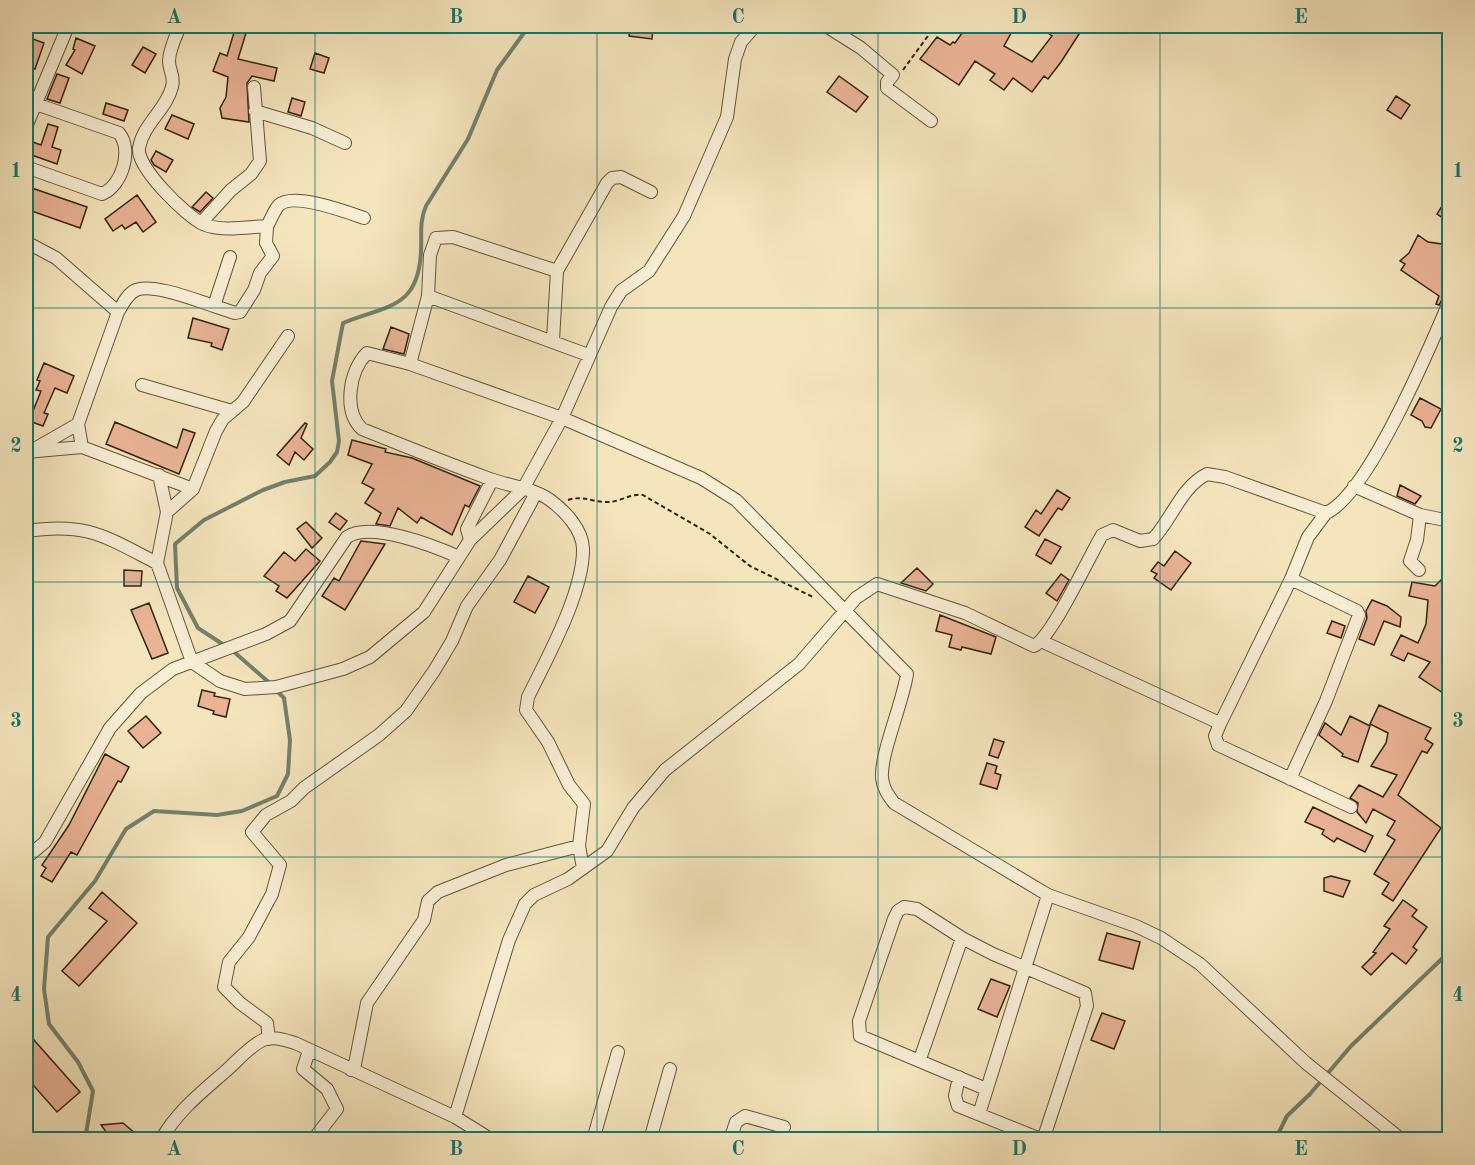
<svg xmlns="http://www.w3.org/2000/svg" width="1475" height="1165" font-family="'Old Standard TT',serif">
<rect width="100%" height="100%" fill="#f5e5bd"/>
<filter id="stains"><feTurbulence type="fractalNoise" baseFrequency=".00333" numOctaves="4"/><feColorMatrix values="0 0 0 0 .2 0 0 0 0 .09 0 0 0 0 .02 0 0 0 .5 -.17"/></filter>
<radialGradient id="worn" r=".72"><stop offset=".6" stop-color="#630" stop-opacity="0"/><stop offset="1" stop-color="#630" stop-opacity=".3"/></radialGradient>
<g fill="none" stroke-linecap="round" stroke-linejoin="round">
<path stroke="#72816d" stroke-width="4" d="M227 647 198 628 177 588 175 544 204 520 263 490 285 482 315 476 330 462 337 452 339 441 332 381 343 323C387 305 418 309 421 252 422 235 419 222 426 206L468 139 497 70 529 26
M233 651 272 685
M85 1140 93 1091 78 1062 49 1024 44 989 48 937 95 881 126 829 154 811 217 815 242 811 277 796 288 774 290 740 284 698 277 691
M1275 1140 1287 1116 1310 1094 1351 1046 1450 951"/>
</g>
<path fill="#eab396" stroke="#32230e" stroke-width="1.5" d="M630 26 653 28 652 39 629 36Z
M967 26H1015L1004 46 1032 62 1052 36 1038 26H1080L1076 31 1079 34 1061 62 1048 79 1044 76 1032 92 1013 78 1004 90 990 80 995 74 975 61 959 85 920 59 937 37 950 45 953 42 955 43Z
M235 29 246 33 238 59 277 68 274 81 252 76 247 83 249 122 222 118 220 108 226 97 228 77 213 71 220 53 227 56Z
M30 38 44 43 35 69 26 66V51Z
M76 38 95 46 82 74 66 65 75 50 73 49Z
M143 47 156 54 145 73 132 65Z
M315 53 329 58 324 73 310 69Z
M57 74 69 78 60 103 47 99Z
M839 76 868 97 856 112 827 92Z
M1396 96 1410 105 1401 119 1387 110Z
M292 98 305 102 301 116 288 112Z
M106 103 128 110 124 121 103 114Z
M172 115 194 124 188 139 165 129Z
M48 124 58 127 52 147 61 150 57 164 26 153 30 141 41 145Z
M156 151 173 160 166 172 154 165 151 160Z
M26 186 87 207 80 228 26 209Z
M206 192 213 198 200 212 192 207Z
M137 195 156 222 143 232 136 222 125 229 122 225 113 231 105 219Z
M1449 195V222L1437 214Z
M1418 235 1428 242 1449 245V292L1445 294 1439 305 1436 304 1439 296 1401 270 1405 264 1400 261 1409 253Z
M193 318 229 329 222 350 211 346 212 343 188 338Z
M391 327 409 334 404 354 383 349Z
M44 363 74 376 67 393 55 388 44 413 48 414 43 426 29 421 41 391 36 390 40 381 37 380Z
M1420 398 1441 409 1431 428 1425 427 1422 421 1411 415Z
M115 422 177 448 183 429 195 433 179 474 106 444Z
M305 423 307 424 301 438 313 449 304 460 295 452 289 465 277 455Z
M352 440 386 449 385 452 412 458 480 486 469 507 465 505 452 535 421 517 417 523 398 508 390 526 376 524 381 513 365 503 374 489 362 483 372 464 348 455Z
M1400 485 1421 496 1415 504 1397 496Z
M1057 490 1070 498 1062 510 1058 508 1039 536 1025 527 1036 510 1041 514Z
M336 513 347 521 340 530 329 522Z
M306 522 322 538 312 548 297 529Z
M1045 539 1061 547 1051 564 1036 555Z
M361 541 385 544 345 610 322 596 334 578 339 581Z
M306 549 320 561 287 598 276 591 279 586 264 576 284 552 295 561Z
M1175 551 1191 563 1171 590 1154 578 1157 574 1151 571 1158 562 1164 566Z
M917 568 933 584 926 591 901 583Z
M124 570 142 571 141 586H124Z
M1061 574 1069 580 1057 601 1046 593Z
M528 576 549 587 535 613 514 602Z
M1443 578 1449 584V682L1443 693 1419 677 1430 662 1408 653 1404 661 1391 655 1401 635 1418 643 1426 624 1428 600 1409 596 1412 582 1435 586Z
M1372 600 1387 606 1401 617 1400 627 1384 621 1374 645 1359 639 1367 618 1366 611Z
M149 603 168 653 152 659 131 610Z
M940 615 996 637 991 654 962 647 961 650 949 647 952 635 936 631Z
M1332 621 1345 626 1341 638 1327 633Z
M202 690 215 693 214 696 230 699 226 717 213 714 214 711 198 706Z
M1379 705 1431 728 1425 739 1433 744 1427 753 1422 751 1398 795 1441 828 1393 901 1382 894 1389 883 1374 874 1395 840 1387 835 1395 821 1373 809 1366 823 1357 812 1358 803 1350 798 1359 785 1383 797 1397 775 1371 766 1386 743 1388 733 1370 724Z
M146 716 161 733 143 748 128 731Z
M1350 716 1370 726 1358 762 1342 756 1343 754 1319 735 1325 723 1341 735Z
M994 739 1004 742 998 758 989 755Z
M105 754 129 767 121 782 118 781 77 855 71 852 52 882 41 876 46 868 42 865 69 825Z
M987 763 997 766 995 773 1001 775 997 789 980 784Z
M1313 807 1373 836 1365 852 1337 838 1334 842 1322 834 1324 830 1305 822Z
M1331 876 1350 881 1343 897 1324 891V878Z
M102 892 137 923 79 986 62 971 107 921 89 908Z
M1403 900 1417 910 1412 916 1427 927 1413 947 1417 950 1406 964 1392 953 1371 975 1362 967 1376 953 1373 952 1390 929 1384 926Z
M1107 933 1140 942 1133 969 1099 960Z
M991 979 1010 986 997 1017 978 1009Z
M1102 1013 1125 1021 1114 1049 1091 1040Z
M26 1031 80 1092 57 1112 26 1077Z
M123 1123 143 1140H112L101 1125Z"/>
<g fill="none" stroke-linecap="round" stroke-linejoin="round">
<defs>
<path id="minor" d="M180 26C176 36 169 50 169 61 169 71 175 76 172 87 166 110 143 124 139 148 136 167 186 216 203 224 220 232 248 227 267 226L266 243 273 256 260 273 254 290 240 312 235 313 214 306
M263 26 271 27
M826 26 861 48 893 75 887 82V88L931 121
M255 111 312 128 345 143
M26 127 68 26
M26 167 102 194C122 186 133 150 119 133L36 104
M201 223 231 190 251 174 260 161 254 87
M267 226C271 220 274 210 279 205 293 192 347 212 364 218
M26 242 56 258 118 312 78 424 82 447 193 489
M428 296 588 355
M118 312C123 304 127 294 136 290 153 283 195 300 214 306L230 257
M553 340 557 271 607 183 612 178 621 177 651 192
M410 364 428 296 430 255 436 238 453 237 557 271
M142 385 232 411
M31 451 78 424
M26 452 82 447
M159 475 167 512 157 563 192 662 220 681 245 689 276 687 343 669 370 657 424 612 470 540 523 489 562 418 611 307 621 291 649 271 684 216 727 117 735 59 741 42 755 26
M1354 486 1420 515 1450 521
M167 512 193 489 216 431 223 419 243 402 288 336
M26 531C87 522 104 536 157 563
M470 540 467 529 492 480
M1419 570 1410 561 1417 540 1420 515
M1041 641 1213 720 1220 724 1215 736 1218 745 1351 807
M1220 724 1291 579
M1290 779 1326 701 1359 615 1357 611 1291 579 1308 537 1326 513
M26 858 45 842 110 728 141 693 173 669 266 634 290 621 347 537C371 521 434 546 459 557
M583 868 579 846 584 804 569 785 548 742 526 710 528 697C547 658 584 592 583 548 582 529 565 511 550 500 533 488 509 486 490 479 447 463 404 446 362 429 343 411 349 371 367 353L410 364 562 418 701 478 736 500 907 674C903 702 880 755 882 778 883 788 888 795 894 803L1048 895 1136 926 1161 938 1200 964 1306 1063 1402 1140
M269 1039 267 1023 240 1003 224 987 229 962 249 937 272 894 280 865 252 832 266 815 291 801 304 788 379 735 406 711 434 671 452 641 467 606 500 560 536 493
M309 1051 303 1069 327 1089 337 1109 313 1140
M920 1059 962 938
M351 1070 355 1064 367 1003 424 920 428 901 438 892 506 865 579 846
M959 1077 955 1096 958 1106 1043 1140
M986 1089 860 1036 859 1021 894 919 898 911 904 907 917 909 962 938 993 954 1085 993 1087 1006 1043 1140
M979 1114 1048 895
M455 1117 509 940 525 904 534 895 568 879 607 851 633 808 665 770 799 664 856 598 877 584 965 613 1034 646C1052 637 1089 557 1102 535L1113 530 1140 541 1153 539C1172 519 1181 487 1207 474L1225 477 1326 513C1368 495 1431 345 1450 300
M161 1140C178 1110 202 1092 227 1070 238 1060 250 1046 263 1040 274 1036 284 1040 295 1043L455 1117 492 1140
M593 1140 618 1052
M650 1140 670 1069
M730 1140 736 1122 745 1116 784 1127"/>
</defs>
<use href="#minor" stroke="#63543a" stroke-width="14"/>
<path stroke="#32230e" stroke-width="2" stroke-dasharray="4.5 3" stroke-linecap="butt" d="M903 70 933 29 942 28 952 32 959 26
M568 500C583 495 592 502 606 502 619 503 630 493 643 495L710 534 750 566 813 597"/>
<use href="#minor" stroke="#f8eed4" stroke-width="12"/>
</g>
<path fill="none" stroke="#0f766e" stroke-width="1.5" stroke-opacity="0.55" d="M315 26V1140M597 26V1140M878 26V1140M1160 26V1140M26 308H1450M26 582H1450M26 857H1450"/>
<rect width="1475" height="1165" fill="none" stroke="#f5e5bd" stroke-width="66"/>
<rect x="33" y="33" width="1409" height="1099" fill="none" stroke="#0f766e" stroke-width="2"/>
<g font-size="20" text-anchor="middle" font-weight="bold" fill="#0f766e">
<text x="174" y="23">A</text>
<text x="456" y="23">B</text>
<text x="738" y="23">C</text>
<text x="1019" y="23">D</text>
<text x="1301" y="23">E</text>
<text x="16" y="177">1</text>
<text x="1458" y="177">1</text>
<text x="16" y="452">2</text>
<text x="1458" y="452">2</text>
<text x="16" y="727">3</text>
<text x="1458" y="727">3</text>
<text x="16" y="1001">4</text>
<text x="1458" y="1001">4</text>
<text x="174" y="1155">A</text>
<text x="456" y="1155">B</text>
<text x="738" y="1155">C</text>
<text x="1019" y="1155">D</text>
<text x="1301" y="1155">E</text>
</g>
<rect width="100%" height="100%" filter="url(#stains)"/>
<rect width="100%" height="100%" fill="url(#worn)"/>
</svg>
